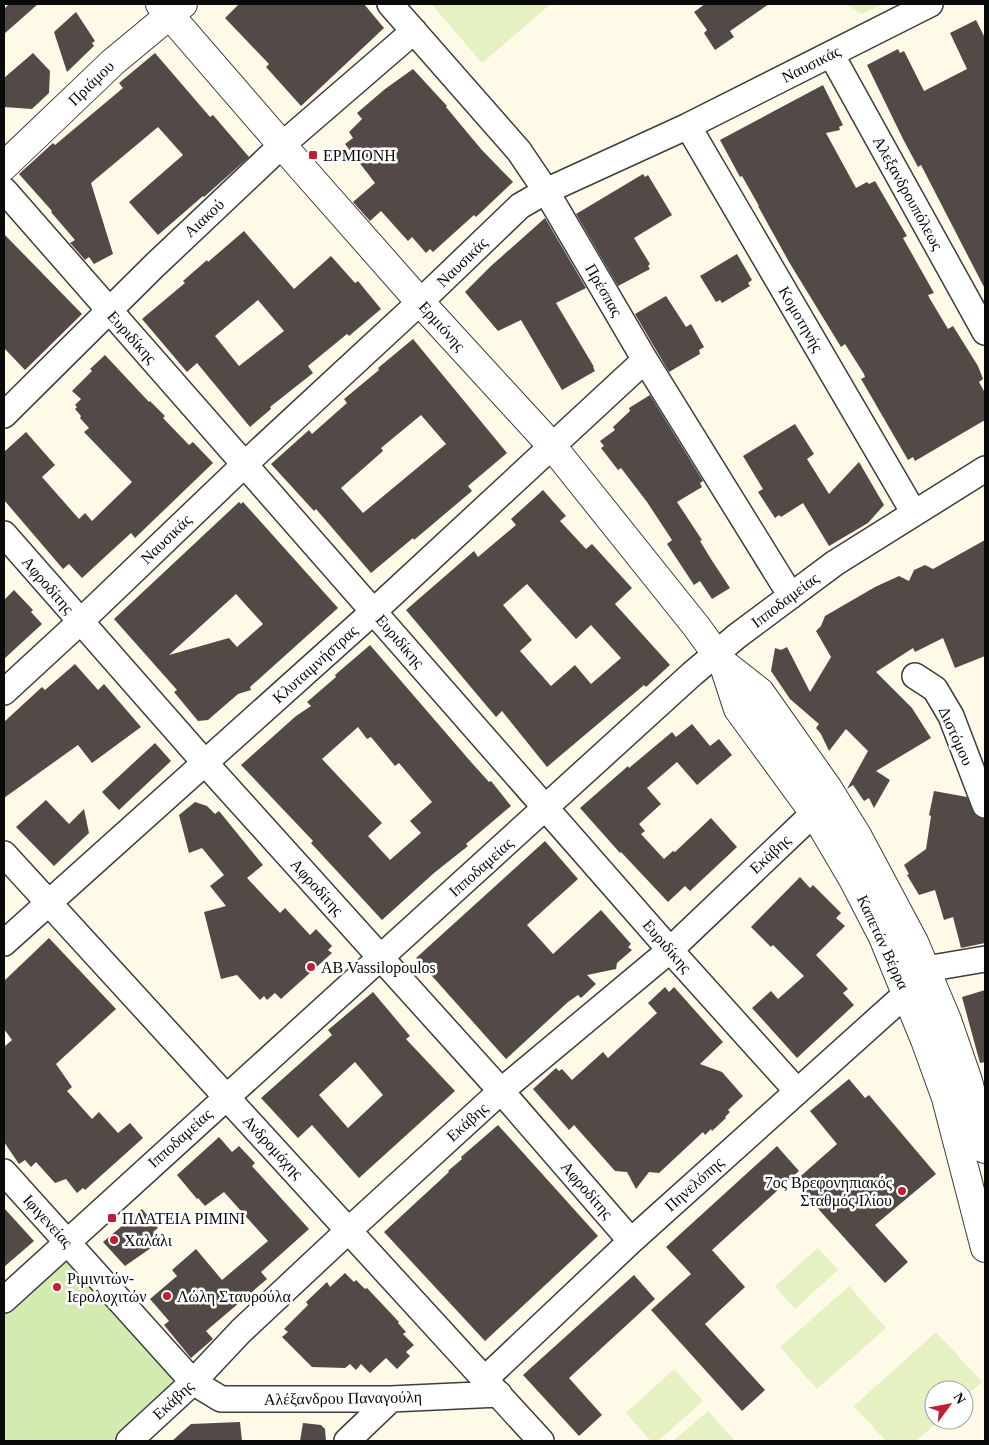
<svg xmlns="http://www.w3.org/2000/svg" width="989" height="1445" font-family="'Times New Roman',serif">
<rect width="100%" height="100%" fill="#fff9e8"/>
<path fill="#d3eab1" d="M60 1260 72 1263 172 1376V1385L113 1441H4V1314Z"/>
<path fill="#e5f1c3" d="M433 4H551L482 63 432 5Z
M844 4H883L862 14Z
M818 1248 838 1270 795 1309 775 1286Z
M849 1286 886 1328 817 1389 780 1347Z
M936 1332 982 1382 964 1398V1390H934V1420H940L916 1441H886L854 1406Z
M674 1369 703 1401 658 1441H651L626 1413Z
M708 1411 735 1441H673Z"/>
<path fill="#534a47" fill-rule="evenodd" d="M9 4H38L4 34V9Z
M239 4H364L384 28 301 106 266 67 269 64 225 18Z
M705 4H769L730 31 734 37 715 50 704 33 707 30 694 12Z
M76 12 95 41 92 43 94 46 67 72 54 32Z
M976 20 985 38V289L921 165 918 167 903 139 867 65 898 49 900 53 904 51 924 91 967 69 950 33Z
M33 53 50 71 49 93 32 109 4 107V78Z
M155 53 210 117 213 115 249 157 204 197 203 196 158 235 129 202 183 155 158 127 91 183 113 254 94 264 89 257 85 260 72 245 70 243 75 240 51 212 52 211 19 174 53 143 55 145 123 88 119 83Z
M413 69 447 106 446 107 481 149 513 182 476 217 474 215 433 252 430 249 426 253 412 237 408 241 381 211 370 221 353 202 375 183 345 144 353 138 349 132 362 119 357 113 385 89Z
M823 85 843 125 839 127 840 130 826 133 856 188 867 182 869 184 875 181 907 236 903 238 934 293 928 295 930 299 948 329 953 326 978 366 983 379 979 382 985 393V420L915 461 913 457 908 460 861 379 865 377 864 374 845 344 841 347 789 262 758 206H759L742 176 740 177 720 140Z
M643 174 645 177 648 175 672 215 634 238 650 264 648 266 650 269 618 286 576 214Z
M545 218 586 288 556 303 594 367H593L595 371 562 390 521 320 498 331 465 292 491 266Z
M244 231 294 289 331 256 355 283 358 281 381 309 349 336 347 334 308 366 313 373 270 407 271 409 250 427 197 363 187 372 142 319 185 283 183 281 207 260 208 262ZM258 300 284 331 239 366 215 336Z
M4 234 82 314 25 370 4 348Z
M737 254 752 280 748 283 750 286 722 303 720 300 716 302 700 276Z
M666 296 686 327 691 324 704 347 699 350 700 354 669 372 635 314Z
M413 339 507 453 468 486 472 491 414 540 413 538 371 573 316 509 314 511 271 464 309 430 312 434 347 403 344 399 379 370 378 368ZM421 415 446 444 363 513 341 488 383 451 381 448Z
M105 355 149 402 150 401 165 416 163 418 189 445 193 442 213 463 135 538 131 533 82 578 69 564 63 569 4 500V452L26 432 55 465 42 477 79 519 85 513 92 521 132 482 84 432 89 428 80 418 81 416 75 409 77 407 75 405 81 399 72 391 92 371 90 369Z
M650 395 703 481 700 483 702 487 677 502 702 540 700 541 711 559 730 588 712 599 700 581 694 585 667 544 672 540 647 502 621 468 618 470 601 448 604 446 600 441 615 430 613 427 630 411 629 408Z
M795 424 814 454 807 459 829 494 859 462 884 505 868 523 829 546 803 503 781 517 779 515 775 518 758 492 763 489 743 456Z
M543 490 566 516 560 521 586 549 592 544 632 588 615 604 670 665 646 687 644 685 547 767 502 711 496 717 406 610 474 551 478 557 516 525 511 519ZM527 584 576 639 591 625 621 658 591 684 575 665 551 686 520 651 532 640 503 605Z
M239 502 241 504 243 502 338 608 250 687 251 690 238 694 208 720 198 721 174 692 177 690 114 619ZM236 594 263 624 237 647 229 638 169 655Z
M985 540V656L955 668 943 638 915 652 913 648 876 672 912 708 931 738 876 771 890 780 874 808 869 798 864 801 853 785 847 789 868 751 846 729 829 751 821 734 816 728 819 724 790 699 771 671 775 648 781 650 787 647 810 692 831 657 816 631 821 626 825 616 875 587 899 576 909 581 914 570 925 565 933 569Z
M14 590 33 610 31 612 42 624 4 659V600Z
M370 645 471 762 489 782 491 781 511 806 466 844 468 846 434 873 382 920 311 843 313 841 241 765 296 716 311 706 307 702 336 677 335 675ZM358 727 367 739 371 737 395 766 399 763 432 802 410 821 421 833 390 860 368 836 382 823 322 759Z
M75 664 98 690 104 684 141 727 92 763 78 745 4 798V722L42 687 45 690Z
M692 724 710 746 719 739 732 755 697 785 677 762 647 788 661 804 639 824 645 831 641 834 664 859 673 851 675 852 711 818 737 847 690 891 685 886 668 902 621 852 620 853 580 808 628 766 629 768 672 732 676 737Z
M155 743 171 761 119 810 102 792Z
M934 791 967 797 976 816 985 819V943L961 948 953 917 944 920 935 890 919 895 907 875 909 874 904 865 926 849 931 816 929 815Z
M46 800 69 824 84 809 89 833 54 866 16 827Z
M195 802 207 806 215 814 219 811 263 865 247 878 280 913 285 908 310 935 316 929 332 946 328 950 332 953 281 999 275 993 267 1000 264 996 260 1000 237 975 221 979 204 912 226 906 210 886 224 875 202 848 189 853 179 815Z
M545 841 578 879 527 925 553 954 601 910 631 944 628 947 632 950 617 963 616 969 587 975 596 984 581 998 578 995 568 1002 506 1059 416 958Z
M800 877 810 888 813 885 841 913 836 918 845 926 816 955 848 989 843 993 854 1005 797 1058 752 1008 771 991 778 999 804 976 773 945 771 947 751 927Z
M49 938 116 1009 56 1064 72 1087 67 1091 92 1119 99 1112 118 1133 130 1123 143 1138 85 1190 83 1188 77 1193 66 1179 55 1183 36 1162 31 1167 25 1160 19 1164 4 1142V1047L12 1040 4 1029V981Z
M665 987 669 992 674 987 723 1042 700 1064 722 1072 743 1096 728 1110 730 1112 725 1117 726 1118 712 1131 711 1129 705 1135 703 1132 659 1173 649 1172 636 1189 627 1172 615 1171 574 1125 569 1130 533 1089 556 1068 559 1071 562 1069 572 1080 603 1052 608 1058 657 1013 648 1003Z
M985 990V1062L980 1063 962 997Z
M373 992 410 1036 406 1039 455 1091 359 1178 312 1125 298 1138 261 1098 332 1035 328 1030ZM355 1062 383 1095 348 1128 319 1095Z
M849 1079 865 1098 869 1095 936 1174 875 1225 908 1262 885 1283 794 1182 837 1144 810 1111Z
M498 1125 598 1236 485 1341 384 1232 449 1172 448 1171 462 1159 461 1157Z
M219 1137 232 1152 239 1146 255 1163 252 1166 309 1229 261 1272 267 1279 206 1331 213 1339 191 1358 164 1325 169 1321 150 1299 177 1276 172 1270 196 1249 222 1280 268 1241 224 1192 205 1206 198 1198 197 1199 177 1175Z
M777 1146 799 1171 712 1250 745 1287 705 1324 765 1390 742 1411 651 1310 691 1274 666 1247Z
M4 1208 34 1241 4 1267Z
M142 1209 158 1228 153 1232 161 1241 125 1266 103 1242Z
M345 1273 354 1282 356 1280 365 1289 367 1288 399 1322 398 1323 406 1332 403 1334 414 1345 406 1352 410 1356 397 1369 386 1358 370 1373 361 1364 356 1370 350 1364 345 1368 312 1367 282 1337 288 1332 284 1329 308 1305 306 1302 327 1282 330 1287Z
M634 1275 655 1299 569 1378 602 1415 579 1436 523 1375Z
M240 1422 242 1441H172L191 1424Z
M303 1423 321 1425 325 1429 326 1441H300Z"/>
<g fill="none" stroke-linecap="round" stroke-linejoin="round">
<defs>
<path id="minor" d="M390 4 519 151 546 191 645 360 791 596
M831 54 985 332
M688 126 914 513
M4 190 670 950 797 1091
M4 415 154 266 282 145 414 31
M4 534 206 764 501 1091 631 1241
M915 676 935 689 951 716 985 805
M4 692 81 621 245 464 420 302 520 206 546 191 688 126 930 4
M4 854 541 1441
M4 943 374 611 645 360
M926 969 985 959
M4 1172 193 1382 221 1399H391L499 1394
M4 1300 692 674 737 636 835 563 985 469
M485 1379 631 1241 907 993
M129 1441 193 1382 241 1331 349 1230 501 1091 670 950 814 813
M347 1441 391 1399"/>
<path id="tertiary" d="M160 4 301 167 420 302 552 446 696 626 723 663 760 692 827 787 858 837 914 942 947 1020 968 1081 985 1149
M4 166 113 62 183 4
M723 663 738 709 814 813 854 881 883 937 925 1040 946 1098 985 1248"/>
</defs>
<use href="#minor" stroke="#3d3d3d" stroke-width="28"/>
<use href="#tertiary" stroke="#3d3d3d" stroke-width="30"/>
<use href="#minor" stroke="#fff" stroke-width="25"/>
<use href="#tertiary" stroke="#fff" stroke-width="28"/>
</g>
<g fill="#be1f34" stroke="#fff" stroke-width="2">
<rect x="308" y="150" width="10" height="10" rx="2.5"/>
<circle cx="311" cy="967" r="5"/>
<circle cx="902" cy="1191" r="5"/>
<rect x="107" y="1213" width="10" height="10" rx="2.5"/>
<circle cx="114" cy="1240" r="5"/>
<circle cx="57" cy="1287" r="5"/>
<circle cx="167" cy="1296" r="5"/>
</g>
<g text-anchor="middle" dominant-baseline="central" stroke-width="5" stroke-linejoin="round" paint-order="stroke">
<g font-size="16" fill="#0a0a0a" stroke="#fff">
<text transform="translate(811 64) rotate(-27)">Ναυσικάς</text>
<text transform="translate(91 83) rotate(-44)">Πριάμου</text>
<text transform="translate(908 193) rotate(61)">Αλεξανδρουπόλεως</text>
<text transform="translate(204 218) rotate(-43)">Αιακού</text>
<text transform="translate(462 262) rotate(-44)">Ναυσικάς</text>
<text transform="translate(604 290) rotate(60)">Πρέσπας</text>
<text transform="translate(801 319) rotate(60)">Κομοτηνής</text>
<text transform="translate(442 326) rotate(48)">Ερμιόνης</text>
<text transform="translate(132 337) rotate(48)">Ευριδίκης</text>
<text transform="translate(166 539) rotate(-44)">Ναυσικάς</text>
<text transform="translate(48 585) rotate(49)">Αφροδίτης</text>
<text transform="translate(785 600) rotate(-37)">Ιπποδαμείας</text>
<text transform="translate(400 641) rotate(49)">Ευριδίκης</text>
<text transform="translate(315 664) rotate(-42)">Κλυταιμνήστρας</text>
<text transform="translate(956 736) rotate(66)">Διστόμου</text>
<text transform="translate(770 854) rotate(-43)">Εκάβης</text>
<text transform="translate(481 867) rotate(-42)">Ιπποδαμείας</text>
<text transform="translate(317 887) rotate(48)">Αφροδίτης</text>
<text transform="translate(883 942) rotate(65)">Καπετάν Βέρρα</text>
<text transform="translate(667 946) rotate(49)">Ευριδίκης</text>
<text transform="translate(467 1122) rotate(-42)">Εκάβης</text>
<text transform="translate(180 1138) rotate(-42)">Ιπποδαμείας</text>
<text transform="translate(273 1147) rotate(47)">Ανδρομάχης</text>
<text transform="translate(694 1184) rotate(-42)">Πηνελόπης</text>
<text transform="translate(587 1190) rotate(49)">Αφροδίτης</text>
<text transform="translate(48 1221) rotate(48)">Ιφιγενείας</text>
<text transform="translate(343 1398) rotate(-1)">Αλέξανδρου Παναγούλη</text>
<text transform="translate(173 1400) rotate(-43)">Εκάβης</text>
</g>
<g font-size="16" fill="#0a0a0a" stroke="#fff" text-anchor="start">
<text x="323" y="155">ΕΡΜΙΟΝΗ</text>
<text x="321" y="967">AB Vassilopoulos</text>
<text x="892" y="1182" text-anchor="end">7ος Βρεφονηπιακός<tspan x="892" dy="18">Σταθμός Ιλίου</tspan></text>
<text x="122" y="1218">ΠΛΑΤΕΙΑ ΡΙΜΙΝΙ</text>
<text x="124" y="1240">Χαλάλι</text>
<text x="67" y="1278">Ριμινιτών-<tspan x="67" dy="18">Ιερολοχιτών</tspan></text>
<text x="177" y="1296">Λώλη Σταυρούλα</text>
</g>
</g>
<rect width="989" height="1445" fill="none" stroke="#0a0a0a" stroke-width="10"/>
<g transform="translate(949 1405) rotate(58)"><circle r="24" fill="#ffffff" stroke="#9d9d9d"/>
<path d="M0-4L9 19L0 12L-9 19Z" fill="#be1f34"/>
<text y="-8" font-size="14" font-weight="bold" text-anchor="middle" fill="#0a0a0a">N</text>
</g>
</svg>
